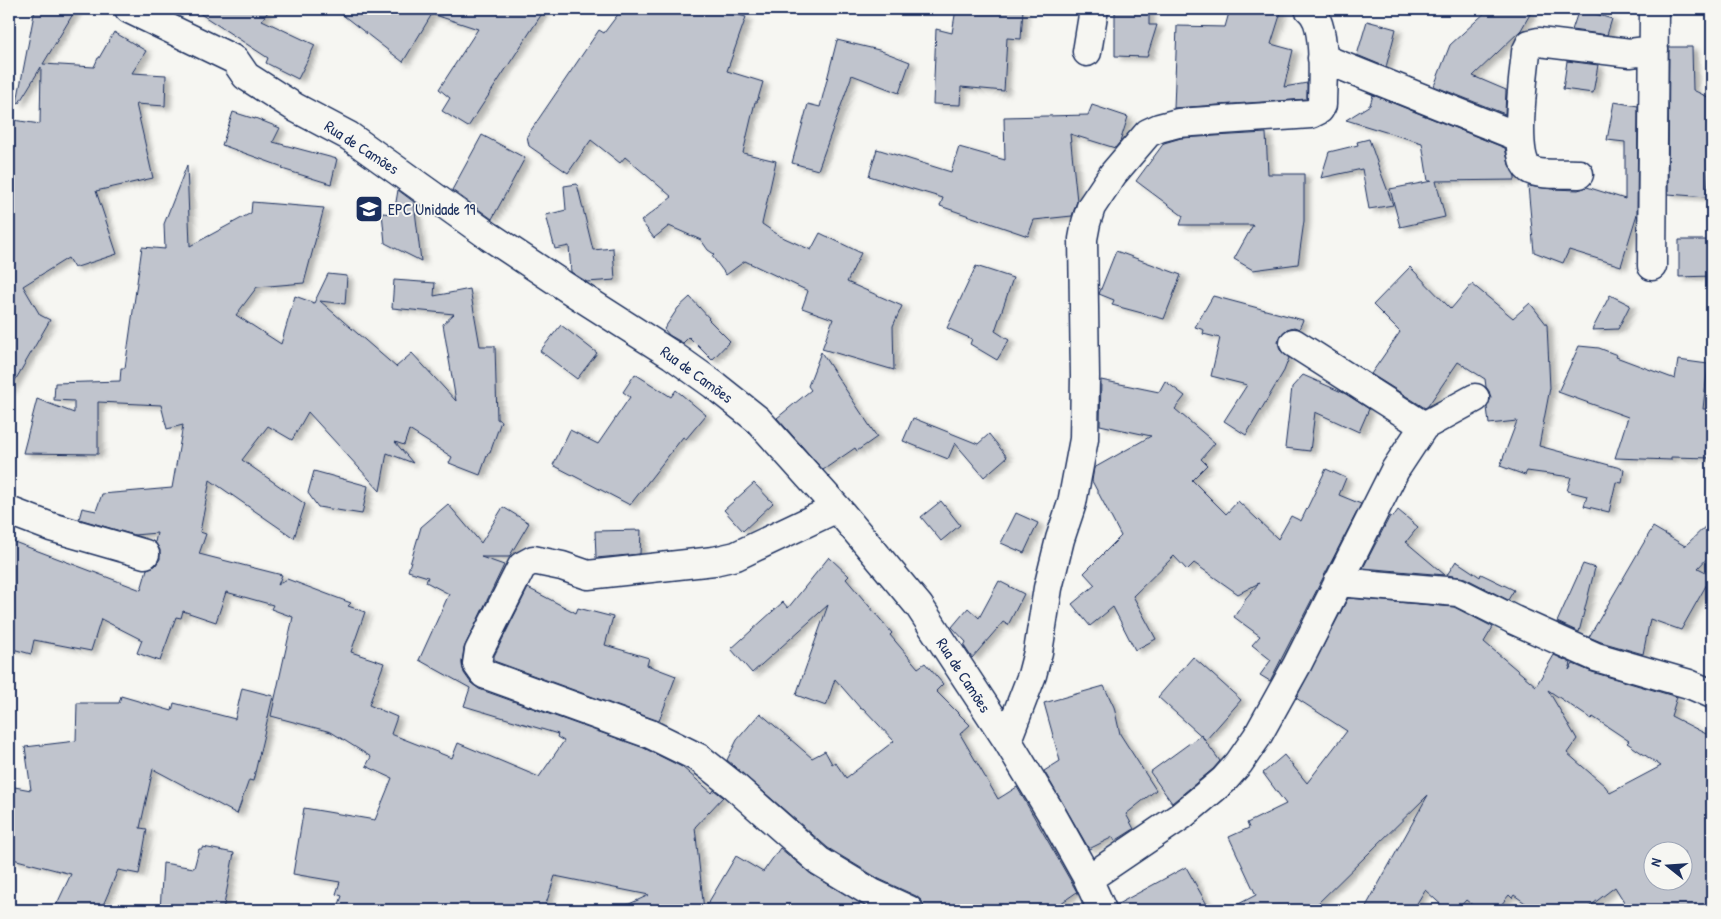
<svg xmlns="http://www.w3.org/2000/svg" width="1721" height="919" font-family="'Patrick Hand',sans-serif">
<defs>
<filter id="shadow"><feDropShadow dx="5.5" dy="3" stdDeviation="2.5" flood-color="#0004"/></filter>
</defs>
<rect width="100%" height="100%" fill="#f6f6f2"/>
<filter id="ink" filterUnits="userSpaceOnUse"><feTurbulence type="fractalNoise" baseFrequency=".02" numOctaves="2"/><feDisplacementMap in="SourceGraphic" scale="10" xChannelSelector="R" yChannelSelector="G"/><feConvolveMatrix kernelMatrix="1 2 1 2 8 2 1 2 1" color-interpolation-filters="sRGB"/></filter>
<g filter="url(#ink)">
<path fill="#c0c4cd" stroke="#1b2f5e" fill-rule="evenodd" filter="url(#shadow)" d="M35 9H76L43 64 94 67 98 58H99L114 32 146 51 132 73 166 75 165 106 136 104 153 178 96 191 117 254 74 268 68 258 23 286 40 315 50 320 9 391V143L13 120 40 124 41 67 19 103 17 102Z
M193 9H270L262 20 315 45 298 79 266 63 268 58Z
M335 9H545L468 127 442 111 450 98 439 89 478 29 432 14 403 62Z
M622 9H715L746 17 727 71 763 82 757 102H755L743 153 776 161 762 224 780 236 811 250 820 233 861 253 847 282 902 306 893 326 894 370 822 349 833 319 802 308 808 291 745 261 726 275 712 256 714 254 708 250 701 240 669 226 654 238 641 221 672 197 625 157 620 163 591 140 568 173 529 146 527 136 599 30 604 33Z
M956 9H1023L1021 39 1007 38 1004 91 961 87 960 105 933 104 936 29 952 33Z
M1115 9H1149V25H1157L1147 57 1115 56Z
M1230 9H1282L1271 44 1293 50 1284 87 1307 83V99L1174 108 1177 26 1225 27Z
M1489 9H1533L1521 30 1473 76 1506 90 1505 114 1434 86 1450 45Z
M1579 9 1612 19 1607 35 1572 30Z
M1367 21 1396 29 1386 67 1357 55Z
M837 40 879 50 910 62 899 93 852 75 818 170 792 163 808 104 820 107Z
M1669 47H1692L1693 90 1712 99V134H1711L1707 197 1668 194Z
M1567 61 1598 65 1593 93 1563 89Z
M1373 95 1505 148 1509 165 1515 175V180L1436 181 1445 217 1400 227 1390 189 1432 181H1428L1422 143 1346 120 1370 105Z
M1614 102 1638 106 1637 214 1621 266 1569 250 1563 263 1534 252 1528 186 1553 189 1578 190 1587 187 1625 199V142L1607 140Z
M1092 105 1128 117 1120 142 1115 148 1070 134 1077 201 1072 216 1034 220 1028 236 940 206 943 198 869 176 877 149 951 172 959 147 1005 160 1004 117 1088 115Z
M233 112 255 119V118L280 128 273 142 337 159 331 184 282 169 283 167 222 145Z
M1266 133 1268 174H1304V221L1298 264 1253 270 1234 259 1253 225H1180L1183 216 1136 181 1164 143 1181 138Z
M482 135 525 158 492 219 452 190Z
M1369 139 1378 165 1393 205 1369 209 1362 169 1321 178 1329 152 1358 145 1357 142Z
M187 165 190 246 251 213 252 202 324 208 304 283 257 287 236 315 281 344 295 296 314 303 328 274 347 276 345 304 320 301 396 367 412 353 456 401 443 324 454 314 392 308 394 280 435 283 434 296 470 289 480 346H495L497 419 501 421 490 453H488L480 475 449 463 452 457 409 430 404 445 395 442 413 463 387 453 380 491 308 412 292 440 268 426 242 460 305 504 294 538 210 480 200 532 206 534 199 554 282 575 278 585 287 579 351 603 348 606 365 612 351 652 384 663 369 705 397 717 391 734 452 758 458 743 539 777 564 741 557 737 558 734 464 706 470 688 419 660 449 594 426 582 428 577 408 571 421 527 448 504 481 543 503 507 529 523 509 557H481L504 565 464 648 462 662 464 673 471 683 479 689 644 748 682 767 712 793 714 790 723 797 695 827 704 910 736 856 763 872 780 848 811 874 872 910H616L649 895 555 876 544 910H337L342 896 336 894 340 882 293 874 304 808 375 820 392 778 366 766 371 757 331 732 271 716 293 617 271 609 273 605 226 592 216 622 183 611 181 618 176 617 160 661 137 653 142 640 101 619 91 651 34 640 31 654 9 648V540L141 590 147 569 155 566 160 559V550L155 542 157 533 134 535 79 519 82 508 96 511 102 494 172 488 183 425 167 429 161 405 98 402V454L23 453 37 399 74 413V401L54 400 55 383 120 381 121 368H125L142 247 165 249 164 224Z
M577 184 593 250 613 248 615 280 587 282 571 272 569 246 555 249 546 215 566 210 564 186Z
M398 190 414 202 421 261 385 243 382 213 394 214Z
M1679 240H1712V276L1679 277Z
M1116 251 1181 275 1164 319 1112 305 1114 300 1099 294Z
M976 266 1013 278 995 331 1009 340 997 360 970 344 972 339 947 328Z
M1410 267 1451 309 1472 284 1513 318 1530 303 1547 325 1550 388 1539 446 1624 469 1622 483 1616 482 1609 512 1584 506 1587 496 1567 491 1571 477 1527 471 1525 475 1500 466 1517 421 1489 424 1487 407 1491 398 1489 391 1486 387 1485 379 1458 362 1428 406 1425 408 1371 374 1400 332 1373 305Z
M1610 295 1630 305 1618 329 1592 330Z
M1213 296 1303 320 1299 329 1294 327 1287 329 1281 335 1278 342 1280 350 1289 358 1284 371 1246 435 1224 421 1247 385 1211 376 1220 338 1203 334 1204 330 1195 327Z
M690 297 709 318 708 319 730 341 712 360 689 337 683 343 669 335 664 329 678 308Z
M561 325 597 353 577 379 540 351Z
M1579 346 1599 348 1617 355 1616 357 1675 379 1678 360 1708 364 1703 409H1712V458L1671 457V460L1615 458 1628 417 1558 392Z
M821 352 877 437 857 451 855 448 823 470 777 418 811 390 808 386Z
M635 374 671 397 676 390 706 415 686 439 683 437 630 505 553 465 570 430 598 444 630 397 623 392Z
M1303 375 1346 394 1369 409 1359 432 1315 412 1310 451 1285 448 1292 387Z
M1101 380 1159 392 1165 381 1185 396 1175 409 1215 443 1201 459 1207 465 1192 480 1226 514 1238 501 1278 539 1291 516 1301 521 1326 469 1346 478 1339 495 1361 504 1270 681 1260 675 1271 660 1252 645 1260 636 1234 617 1246 599H1245L1259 583 1238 594 1194 563 1187 570 1174 556 1133 596 1156 639 1135 650 1113 607 1090 626 1072 604 1095 585 1084 573 1121 536 1092 481 1094 468 1151 436 1100 425Z
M913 418 978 444 989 434 1007 457 984 477 955 443 948 459 903 441Z
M314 471 368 486 362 514 318 507 308 493Z
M754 483 773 503 743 531 724 510Z
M941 501 960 525 941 541 921 517Z
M1398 510 1418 527 1406 542 1445 575 1363 568 1390 516 1393 517Z
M1016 513 1038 523 1024 553 1001 543Z
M1712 520V553L1698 568 1712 575 1681 630 1650 619 1643 654 1601 642 1589 637 1653 527 1685 546Z
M641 530 640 554 596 558 595 531Z
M829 557 849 576 846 579 892 633 890 635 918 668 925 663 943 684 936 691 970 725 960 734 998 799 1017 787 1077 892 1051 910H924L922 901 916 896 879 879 828 848 727 760 737 740 760 713 812 758 825 751 832 764 835 762 846 778 894 741 863 708 861 709 835 679 826 706 796 695 828 605 752 673 731 649 783 602 788 608Z
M1456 561 1480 577 1481 574 1514 590 1508 600 1465 578 1447 575Z
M1583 564 1595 568 1579 632 1557 622Z
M999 581 1024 594 1008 625 1003 622 972 658 964 646 966 642 952 627 968 608 979 618Z
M528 588 576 613 578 608 613 617 605 645 649 658 647 665 676 676 659 721 494 661V656Z
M1348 598 1454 607 1493 627 1484 642 1536 686 1554 655 1571 663 1569 670 1573 664 1592 672 1677 697 1671 716 1712 737V910H1629L1615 887 1585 910H1535L1514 895 1512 898 1509 895 1497 910H1479L1466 900 1457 910H1447L1425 890 1413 910H1364L1428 795 1311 910 1304 904 1292 910H1227L1256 895 1229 837 1249 828 1247 823 1286 804 1263 773 1284 755 1307 783 1347 731 1296 698ZM1548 690 1591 719 1593 717 1629 741 1627 743 1661 766 1610 793 1605 786 1567 753 1577 739ZM1654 852H1684V882H1654Z
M1193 657 1241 700 1206 740 1158 697Z
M1104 686 1114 707 1120 734 1156 790 1126 814 1134 829 1115 841 1113 837 1089 849 1044 771 1060 761 1044 703Z
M242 688 273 696 253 781 249 780 237 814 153 769 140 828 147 829 139 874 118 870 101 910H54L71 874 9 858V786L31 790 25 747 76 741 77 703H119L121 696 172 711 174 703 235 719Z
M1201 735 1220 761 1213 769 1172 803 1150 772Z
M203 847 234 853 223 910H160L163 863 194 868 199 849H202Z
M1186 867 1210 910H1117L1116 905Z"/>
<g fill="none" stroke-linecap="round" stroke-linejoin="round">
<defs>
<path id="minor" d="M129 9 235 60 246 76 296 108 349 136 489 236 578 295 672 355 714 385 758 420 837 508 919 606 1007 740 1050 811 1088 879 1102 910
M1087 52 1094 9
M1322 58 1519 137
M1579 174C1567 173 1538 176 1529 169 1512 157 1524 74 1526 52L1530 44 1539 42 1630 53 1654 50
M1652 266 1654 9
M1294 343 1424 426
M837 508 736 556 714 561 588 575 562 566 533 560 522 566 479 651 477 664 484 674 650 734 699 758 733 785 819 861 872 893 909 910
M9 511 51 527 145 554
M1338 582 1458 592 1514 620 1596 657 1689 684 1712 694
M1007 740 1032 675 1038 652 1048 588 1060 539 1072 503 1084 439 1085 376 1083 239 1086 223 1091 207 1113 174 1148 133 1159 128 1178 123 1311 114 1319 110 1322 105C1322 82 1328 24 1309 9
M1088 879 1181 816 1224 780 1239 763 1257 737 1297 665 1395 470 1424 426 1475 398"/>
</defs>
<use href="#minor" stroke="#1b2f5e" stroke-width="31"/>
<use href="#minor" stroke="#f6f6f2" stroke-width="28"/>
</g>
</g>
<defs>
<symbol id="school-square" viewBox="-11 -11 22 22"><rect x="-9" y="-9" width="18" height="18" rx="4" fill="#1b2f5e" stroke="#f6f6f2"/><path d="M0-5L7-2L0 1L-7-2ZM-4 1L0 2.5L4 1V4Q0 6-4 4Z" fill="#fff"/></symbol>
</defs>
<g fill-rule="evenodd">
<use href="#school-square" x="353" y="193" width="32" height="32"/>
</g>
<g text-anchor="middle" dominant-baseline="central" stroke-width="4" stroke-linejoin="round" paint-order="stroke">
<g font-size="16" fill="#1b2f5e" stroke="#f6f6f2">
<text transform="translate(362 147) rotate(33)">Rua de Camões</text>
<text transform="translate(697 374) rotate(36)">Rua de Camões</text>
<text transform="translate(964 675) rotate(57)">Rua de Camões</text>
</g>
<g font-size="16" fill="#1b2f5e" stroke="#f6f6f2" text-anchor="start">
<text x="388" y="209">EPC Unidade 19</text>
</g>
</g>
<rect width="1721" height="919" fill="none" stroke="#f6f6f2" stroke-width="30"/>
<rect x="15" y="15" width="1691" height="889" fill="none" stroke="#1b2f5e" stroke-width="2" filter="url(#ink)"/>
<g transform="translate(1668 866) rotate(287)"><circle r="24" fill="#f6f6f2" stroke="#9ea6b7"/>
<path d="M0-4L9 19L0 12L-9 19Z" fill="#1b2f5e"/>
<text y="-8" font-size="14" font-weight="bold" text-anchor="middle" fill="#1b2f5e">N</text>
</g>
</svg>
